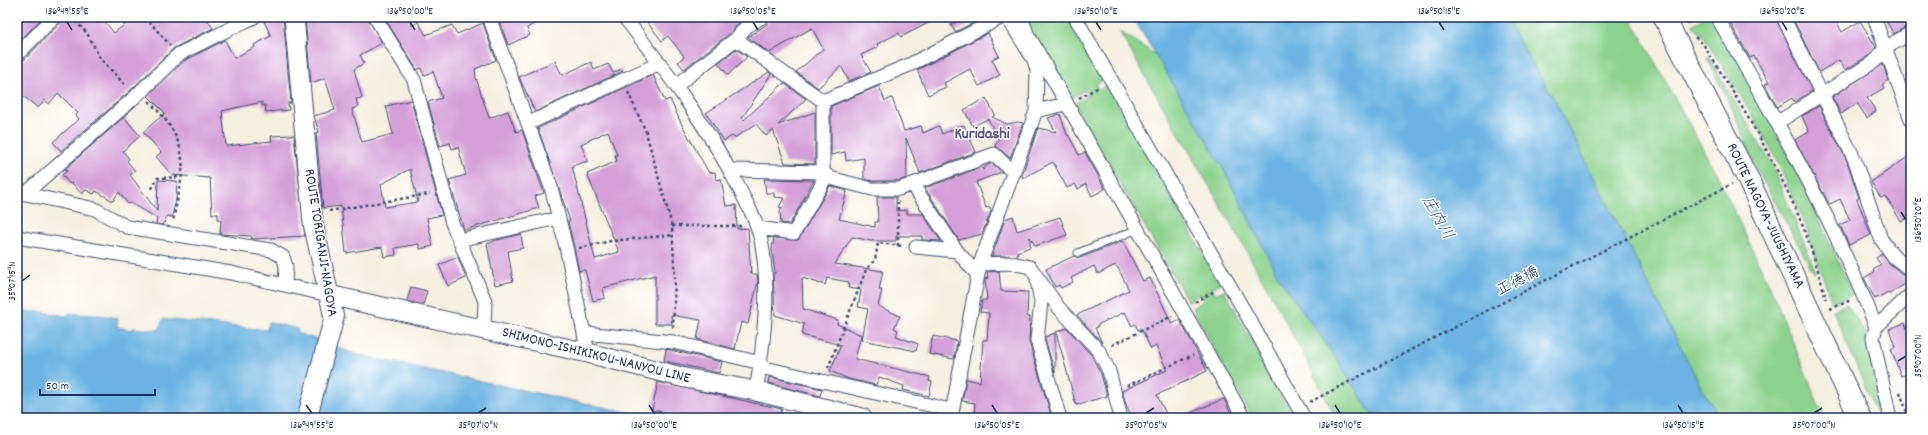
<svg xmlns="http://www.w3.org/2000/svg" width="1928" height="435" font-family="Dekko,'Klee One',sans-serif">
<rect width="100%" height="100%" fill="#fff"/>
<filter id="ink" filterUnits="userSpaceOnUse"><feTurbulence type="fractalNoise" baseFrequency=".025" numOctaves="2"/><feDisplacementMap in="SourceGraphic" scale="8" xChannelSelector="R" yChannelSelector="G"/><feConvolveMatrix kernelMatrix="1 2 1 2 8 2 1 2 1" color-interpolation-filters="sRGB"/></filter>
<filter id="wash" filterUnits="userSpaceOnUse"><feTurbulence type="fractalNoise" baseFrequency=".012" numOctaves="4" result="noise"/><feDisplacementMap in="SourceGraphic" scale="16" xChannelSelector="R" yChannelSelector="G"/><feGaussianBlur stdDeviation="0.9" result="paint"/><feColorMatrix in="noise" values="0 0 0 0 0 0 0 0 0 0 0 0 0 0 0 0 0 1.4 0 .05"/><feComposite in="paint" operator="in"/></filter>
<g filter="url(#wash)">
<rect width="100%" height="100%" fill="#f5efde"/>
<path fill="#8bd28d" stroke="#538076" d="M1026 17H1068L1104 80 1095 85 1099 90 1107 85 1220 283 1212 288 1215 294 1224 290 1295 418H1252L1192 308 1204 300 1200 294 1188 301 1074 104 1089 95 1085 90 1071 98 1035 37Z
M1504 17H1630L1716 173 1772 291 1824 418H1720L1703 391 1553 97Z
M1706 17H1714L1802 180 1853 294 1832 303 1805 224 1774 154 1745 103 1704 37 1692 25Z
M1119 31 1156 55 1223 168 1279 278 1337 359 1374 418H1336C1270 286 1193 159 1119 31Z
M1708 57 1771 163 1816 272 1814 273 1756 168 1735 115 1707 58Z
M1847 304 1865 333 1885 418H1878L1833 310Z"/>
<path fill="#6ab3e2" stroke="#4271a0" d="M1133 17H1504L1553 97 1703 391 1720 418H1374L1337 359 1279 278 1223 168Z
M17 310 31 312 39 311 65 316 70 313C86 316 102 313 118 319L117 327 132 330 133 328 159 330 163 319 267 330 269 322 298 329 297 333 333 345 354 354 654 418H17Z"/>
<g id="blocks">
<path fill="#d49fd8" fill-rule="evenodd" d="M17 17H43L17 44Z
M62 17H101L114 33 135 17H205L213 28 174 48 131 90 61 151 53 142 79 119 76 115 78 113 58 93 49 104 45 100 38 108 17 91V63L23 61 60 23Z
M262 17H283L291 103H288L289 110 266 112 265 105 262 106V102L222 111 226 146 272 141 271 136 294 135 305 236 252 239 251 236 220 234 221 220H218V214H212L210 178 172 175 156 157 161 152 143 132 165 113 148 96 184 61 225 40 234 58 255 47 254 45 271 36Z
M305 17H367L382 43 360 55 364 63 354 69 362 98 356 99 358 107 352 109 362 142 393 134 386 106 411 100 442 215 427 218 433 246 420 249 419 244 395 248 396 255 384 257 382 247 346 253 341 206 323 208 316 133 319 132 314 116 335 110 325 78 311 83ZM410 169 418 202 385 207 381 184Z
M384 17H407L412 26 418 22 426 35 452 25 457 34 483 23 496 60 475 69 476 78 489 118 508 111 516 132 522 130 544 193 535 196 539 208 464 230 449 180 466 175 458 147 452 149 450 143 440 146 428 102 442 98 433 71 424 76 421 68 417 70Z
M498 17H546L527 28 530 35 508 45Z
M654 17H734L739 23 730 33 684 69 678 62 684 57 683 55 668 36 662 41 647 22Z
M770 17H940L901 37 899 33 877 44 878 47 861 55 871 72 849 81 841 66 818 88 796 72 823 49 812 28 769 53 748 37 767 24Z
M965 17H980L981 19 955 32 951 25Z
M1727 17H1775L1812 91 1794 102 1792 98 1777 107 1765 84 1769 82 1754 56 1750 58Z
M1792 17H1834L1842 32 1860 21 1876 47 1870 55 1845 70 1839 60 1819 72Z
M1884 17H1901L1907 26 1894 34Z
M988 33 999 56 992 59 1000 75 979 86 970 69 944 83 946 87 928 95 917 70Z
M736 49 747 57 728 75 718 63Z
M555 61 562 75 591 62 594 70 608 64 613 73 622 69 623 71 535 112 519 77Z
M1883 64 1888 80 1882 85 1884 88 1867 98 1876 111 1867 118 1857 103 1841 114 1832 97Z
M769 72 771 74 742 118 744 120 784 83 806 99 778 125 815 112V164L785 163 773 130 766 136 756 124 734 138 732 136 724 141 706 113Z
M653 75 665 101 670 99 681 123 709 173 715 172 716 180 721 179 726 206 736 205 737 229 748 228 751 274H757L758 281 748 324 741 322 735 349 697 339 701 320 671 315 672 324H655V275L603 288 605 298 593 301 585 270 579 271 568 221H570L538 128ZM608 131 617 155H615L617 161 587 174 619 252 595 259 572 166 588 161 581 144Z
M879 86 885 101 892 98 904 131 921 126 923 133 939 126 942 134 964 125 976 152 920 173 906 138 907 178 898 181H873L864 179V158L846 161 845 152 831 155V106Z
M986 98 995 115 992 117 1007 124 1018 122 1023 123 1010 158 995 146 999 139 988 119 973 126 964 110Z
M1819 106 1847 161 1859 198 1857 199 1871 235 1849 245 1840 225 1850 220 1840 199 1830 204 1828 202 1795 140 1809 132 1802 116Z
M1060 114 1067 135 1069 136 1079 155 1085 152 1105 189 1092 196 1086 184 1078 189 1075 184 1067 188 1053 162 1023 178 1022 175 1038 128 1056 132 1048 118Z
M124 117 140 136 123 151 129 159 127 161 135 171 130 175 157 211 158 180 177 181 176 199 172 217 167 216 164 221 166 223 164 222 162 225 156 224 157 218 130 203 128 204 119 192 113 201 96 191 94 194 86 190 82 194 72 183 70 184 62 175 67 171 65 169Z
M1911 155V216L1901 221 1885 196 1881 198 1871 182Z
M992 163 1002 172 976 182 986 208 990 207 991 211 982 234 959 240 925 188 982 167 983 170 986 166Z
M764 179 814 180 790 224 781 223 780 212 782 208 779 207 784 198 774 197V193H766Z
M830 186 847 191 839 219 875 227V222H878L877 197H896V211L907 210V214H923L941 241 922 240V236H896V241H871L852 237 835 264 883 271 879 290H882L878 306 900 316 894 328 898 330 896 336 918 344 916 351 862 340 868 309 858 307 861 290 848 288 849 282 827 278 825 285 802 278 803 309 838 320 837 324 861 335 855 359 930 377 929 381 932 382 929 396 903 390 904 386 879 377 876 385 849 379 830 371 841 345 802 335 804 324 775 315 773 273H775L772 249 774 238 798 240Z
M1013 216 1017 231 1060 217 1067 235 1035 246 1030 237V247L1017 252 1018 256H992L1005 219Z
M521 234 523 248 508 251 513 281 495 285 487 244 497 240Z
M1123 241 1143 281 1150 278 1172 324 1180 320 1207 371 1157 395 1168 418H1132L1126 404 1122 391 1167 370 1156 346 1151 349 1141 328 1138 330 1135 324 1132 326 1125 312 1097 325 1098 327 1095 328 1102 343 1077 315 1129 290 1118 268 1115 265 1098 274 1094 266 1071 278 1073 282 1061 288 1059 285 1055 287 1046 269 1074 256 1080 258Z
M1882 254 1889 263 1910 281 1889 294 1888 292 1875 299 1864 278 1874 272 1873 270 1881 265 1876 258Z
M458 257 466 278 448 286 439 265Z
M999 271 1001 291 1028 292 1027 317H1030L1029 342 1052 418H974L975 403 962 401 966 379 980 382 983 340H987L989 313 980 312 982 300H987L985 281V279L988 278 987 272Z
M411 287 427 291 423 305 407 301Z
M1905 323 1911 340V373L1901 376 1891 349 1895 347 1889 329Z
M1067 328 1092 356 1101 374 1107 396 1076 405 1056 332Z
M1055 333V373L1045 339V337Z
M933 336 957 341 954 359 929 354Z
M666 349 722 362 719 373 664 361Z
M769 377 822 389 820 396 768 383Z
M658 382 782 409 779 418H693L652 410Z
M1224 399 1233 418H1179L1204 407Z"/>
</g>
</g>
<g filter="url(#ink)">
<use href="#blocks" fill-opacity="0" stroke="#3c4c71" stroke-width="1"/>
<g fill="none" stroke-linecap="round" stroke-linejoin="round">
<defs>
<path id="service" d="M1078 253 1138 229"/>
<path id="minor" d="M375 17 414 80 452 223 485 301 484 329
M489 17 551 187 567 251 588 353
M624 17C667 72 709 128 740 190 746 202 753 214 757 226 773 273 764 343 756 391
M1021 17 1032 47
M1075 17 1257 333 1304 418
M1717 17C1775 118 1833 218 1876 327
M1783 17 1854 158 1881 239 1894 257 1907 267 1911 273
M1874 17 1911 119
M1910 17 1911 18
M736 39 823 101V172L822 184 794 233 758 228
M1031 40 1244 418
M17 55 54 17
M677 85 736 39 746 27 762 17
M823 101 909 65 1002 17
M1036 111 1066 104
M1778 122 1875 61 1885 48 1911 33
M529 123 660 63
M730 170 823 172 830 178 872 189H899L994 154 1014 173
M913 185 957 251 977 274
M17 192 95 209 127 227 271 250 283 257 286 266 285 285
M25 194 136 96 179 54 254 17
M17 237 231 273 329 295
M459 240 558 218
M916 247 957 251
M980 264 1012 263 1030 267 1059 308 1099 351 1109 371 1121 418
M1037 280 1041 302 1037 340 1060 418
M585 333 673 342 761 363
M760 367 951 410
M951 418 980 264 1036 111 1037 70 1034 60 1007 17
M1890 418 1873 338 1876 327 1911 294"/>
<path id="secondary" d="M294 17 313 223 334 318 307 418
M329 295 588 353 685 378 756 391 862 418"/>
<path id="primary" d="M1664 17 1747 177 1860 418"/>
</defs>
<use href="#service" stroke="#3c4c71" stroke-width="9"/>
<use href="#minor" stroke="#3c4c71" stroke-width="15"/>
<use href="#secondary" stroke="#3c4c71" stroke-width="21"/>
<use href="#primary" stroke="#3c4c71" stroke-width="23"/>
<path stroke="#3c4c71" stroke-width="2.5" stroke-dasharray="3 3" stroke-linecap="butt" d="M71 17 87 33 100 58 126 86
M145 17 170 45
M1687 23 1697 17
M1695 37 1703 44C1737 98 1771 153 1797 212 1809 240 1818 269 1826 299
M628 92 646 132 672 226 675 278 673 329
M1079 98 1099 87
M149 101C164 117 180 135 182 159 184 177 176 203 173 221
M152 189 157 178 181 177
M329 211 430 194
M672 226H743
M898 246V202
M579 248 611 241 673 235
M1195 302 1216 290
M1830 309 1851 300
M1112 345 1172 316
M828 368 866 270 875 260 878 243 903 246
M1127 386 1193 355
M1900 392 1909 418
M1310 402 1732 184"/>
<use href="#service" stroke="#fff" stroke-width="7"/>
<use href="#minor" stroke="#fff" stroke-width="13"/>
<use href="#secondary" stroke="#fff" stroke-width="19"/>
<use href="#primary" stroke="#fff" stroke-width="21"/>
</g>
</g>
<path fill="none" stroke="#1b2f5e" stroke-width="1.5" d="M67 22 72 30M410 22 415 30M753 22 758 30M1096 22 1101 30M1439 22 1444 30M1782 22 1787 30M1901 212 1906 220M22 281 30 275M1898 361 1906 356M306 405 312 413M649 405 654 413M992 405 997 413M1335 405 1340 413M1678 405 1683 413M478 413 486 408M1146 413 1154 408M1814 413 1822 408"/>
<g text-anchor="middle" dominant-baseline="central" stroke-width="3" stroke-linejoin="round" paint-order="stroke">
<g font-size="15" fill="#1b2f5e" stroke="#fff">
<text transform="translate(1765 216) rotate(64)">ROUTE NAGOYA-JUUSHIYAMA</text>
<text transform="translate(320 243) rotate(81)">ROUTE TORIGANJI-NAGOYA</text>
<text transform="translate(1518 282) rotate(-27)">正徳橋</text>
<text transform="translate(596 356) rotate(14)">SHIMONO-ISHIKIKOU-NANYOU LINE</text>
</g>
<g font-size="16" font-weight="bold" fill="#5c5689" stroke="#fff">
<text x="982" y="134">Kuridashi</text>
</g>
<g font-size="16" font-style="italic" fill="#375d8c" stroke="#fff">
<text transform="translate(1437 218) rotate(60)">庄内川</text>
</g>
</g>
<rect width="1928" height="435" fill="none" stroke="#fff" stroke-width="44"/>
<path d="M40 389v6h115v-6" fill="none" stroke="#1b2f5e" stroke-width="2"/>
<text x="46" y="389" font-size="12" fill="#1b2f5e" stroke="#ffffff" stroke-width="3" paint-order="stroke">50 m</text>
<rect x="22" y="22" width="1884" height="391" fill="none" stroke="#1b2f5e" stroke-width="1.5"/>
<g font-size="10" text-anchor="middle" fill="#1b2f5e">
<text x="67" y="14">136°49'55"E</text>
<text x="410" y="14">136°50'00"E</text>
<text x="753" y="14">136°50'05"E</text>
<text x="1096" y="14">136°50'10"E</text>
<text x="1439" y="14">136°50'15"E</text>
<text x="1782" y="14">136°50'20"E</text>
<text transform="translate(1917 220) rotate(-90)" y="4">136°50'20"E</text>
<text transform="translate(11 281) rotate(-90)" y="4">35°07'15"N</text>
<text transform="translate(1917 356) rotate(-90)" y="4">35°07'00"N</text>
<text x="312" y="428">136°49'55"E</text>
<text x="478" y="428">35°07'10"N</text>
<text x="654" y="428">136°50'00"E</text>
<text x="997" y="428">136°50'05"E</text>
<text x="1146" y="428">35°07'05"N</text>
<text x="1340" y="428">136°50'10"E</text>
<text x="1683" y="428">136°50'15"E</text>
<text x="1814" y="428">35°07'00"N</text>
</g>
</svg>
